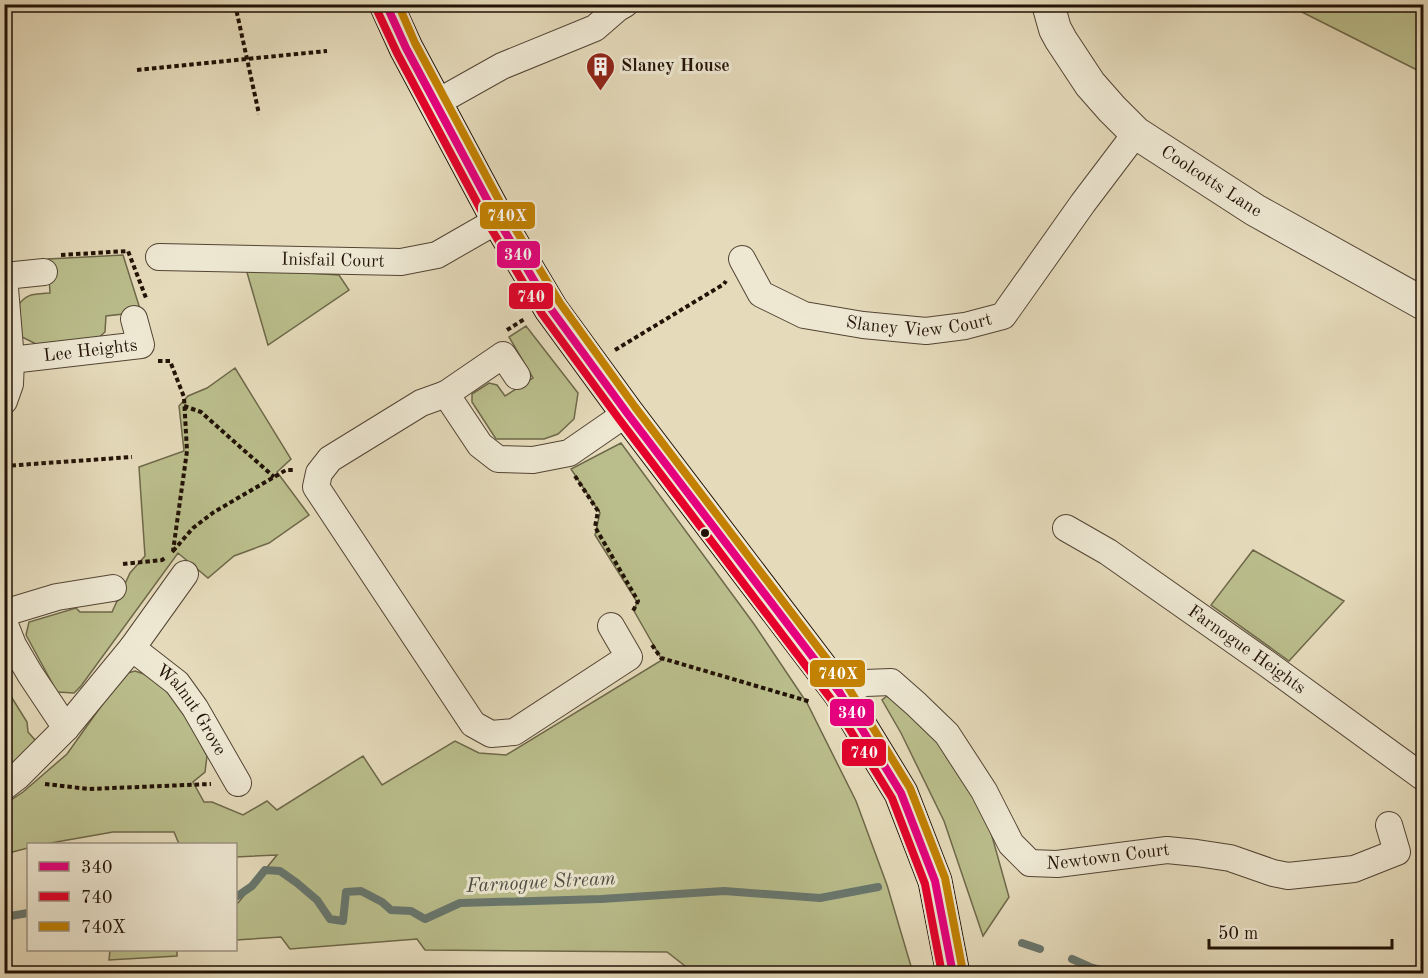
<svg xmlns="http://www.w3.org/2000/svg" width="1428" height="978" font-family="'Old Standard TT',serif">
<rect width="100%" height="100%" fill="#e5dbbb"/>
<filter id="stains"><feTurbulence type="fractalNoise" baseFrequency=".00333" numOctaves="4"/><feColorMatrix values="0 0 0 0 .2 0 0 0 0 .09 0 0 0 0 .02 0 0 0 .5 -.17"/></filter>
<radialGradient id="worn" r=".72"><stop offset=".6" stop-color="#630" stop-opacity="0"/><stop offset="1" stop-color="#630" stop-opacity=".3"/></radialGradient>
<path fill="#babe8c" stroke="#6e684a" stroke-width="1.5" d="M1288 5H1423V73Z
M123 255 141 312 106 316 105 332 96 340 38 345 22 337 17 307C26 293 34 294 50 293L48 259Z
M246 269 339 275 349 290 268 345Z
M526 326 578 393 574 419 558 434 544 439H496L472 402V394L489 383 497 385 505 396 533 378 509 337Z
M235 368 291 459 277 472 309 515 269 543 234 556 208 578 178 553 81 686 74 693 57 692 26 635 29 622 76 608 80 612H112L130 573 145 556 139 467 184 451 179 406 188 396 207 388Z
M621 443 754 624 807 703 856 801 887 885 913 973 760 974 689 969 667 952 425 950 417 939 290 949 281 937 236 940V904L238 903 277 855 236 857V844H179L174 832H113L45 844H28V848L5 854V804L23 792 67 754 124 674 135 671 144 674 162 686 182 708 207 756 205 772 193 782 204 802H212L243 815 267 801 277 810 363 756 382 785 455 741 479 753 506 755 662 660 634 611 637 602 595 535 600 513 571 469Z
M1253 550 1344 601 1289 661 1211 605Z
M4 685 27 722 28 732 36 741 12 765 5 770Z
M887 696 905 707 934 734 967 782 990 829 1009 897 983 936 944 821 901 733 882 700Z
M110 950H177V956L109 960Z"/>
<g fill="none" stroke-linecap="round" stroke-linejoin="round">
<path stroke="#68776e" stroke-width="8" d="M236 897 252 886 265 870 280 871 297 883 317 900 330 919 343 921 346 892 361 891 382 902 391 910 411 911 425 919 460 903 601 899 724 891 820 898 878 887
M4 917 28 913
M1022 943 1040 949
M1072 959 1090 967 1117 974"/>
<defs>
<g id="minor">
<path d="M436 103 502 66 595 28 618 8 625 4"/>
<path id="s1" d="M159 257 401 262 437 255 498 220"/>
<path id="s2" d="M742 259 761 294 804 315 863 325 926 331 965 326 1003 316 1083 203 1136 133"/>
<path d="M4 276 11 360 10 384 4 401"/>
<path d="M5 276 44 272"/>
<path id="s3" d="M11 360 141 345 134 319"/>
<path d="M446 394 503 355 517 376"/>
<path id="s4" d="M1066 528 1108 552 1266 663 1424 778"/>
<path d="M4 613 57 597 113 588"/>
<path d="M4 622 13 645 30 674 66 728"/>
<path d="M611 626 629 657 514 732 491 734 473 724 316 487 319 473 330 459 421 403 446 394 480 445 498 459 533 460 569 453 627 413"/>
<path id="s5" d="M132 648 177 683 195 708 238 783"/>
<path id="s6" d="M840 693 865 683 891 682 916 704 947 734 984 791 1011 844 1030 863 1057 864 1167 850 1197 853 1230 858 1273 873 1288 876 1354 869 1397 852 1389 825"/>
<path d="M4 787 17 777 66 728 132 648 185 574"/>
</g>
<g id="tertiary">
<path id="s7" d="M1048 4 1055 29 1061 40 1090 84 1112 109 1136 133 1255 210 1424 304"/>
</g>
<path id="secondary" d="M386 4 406 48 498 220 551 309 627 413 840 693 901 793 935 881 953 974"/>
</defs>
<use href="#minor" stroke="#534434" stroke-width="28"/>
<use href="#tertiary" stroke="#534434" stroke-width="34"/>
<use href="#secondary" stroke="#221207" stroke-width="35"/>
<path stroke="#221207" stroke-width="4" stroke-dasharray="4.5 3" stroke-linecap="butt" d="M235 4 259 114
M137 70 327 51
M61 255 128 251 146 298
M507 330 526 318
M615 350 724 284 726 281
M158 361H170L184 397 187 451 173 551 171 553
M184 406 201 412 274 477
M4 466 132 457
M575 476 598 511 595 527 638 601 632 613
M173 551 193 528 214 512 286 470H294
M123 564 162 560 165 558
M652 645 661 658 811 702
M45 784 89 789 211 784"/>
<use href="#minor" stroke="#eee8d3" stroke-width="26"/>
<use href="#tertiary" stroke="#eee8d3" stroke-width="32"/>
<use href="#secondary" stroke="#eee8d3" stroke-width="33"/>
<defs>
<path id="bus-1" d="M386 4 406 48 498 220 551 309 627 413 840 693 901 793 935 881 953 974"/>
<path id="bus-2" d="M376 8 397 53 489 225 542 314 619 419 831 699 892 798 925 884 942 974"/>
<path id="bus-3" d="M398 4 415 43 507 215 560 303 635 407 848 687 910 788 945 878 963 972"/>
</defs>
<use href="#bus-1" stroke="#eee8d3" stroke-width="12"/>
<use href="#bus-2" stroke="#eee8d3" stroke-width="12"/>
<use href="#bus-3" stroke="#eee8d3" stroke-width="12"/>
<use href="#bus-1" stroke="#e5007d" stroke-width="8"/>
<use href="#bus-2" stroke="#e4002b" stroke-width="8"/>
<use href="#bus-3" stroke="#c28102" stroke-width="8"/>
</g>
<defs>
<symbol id="building-pin" viewBox="-11 -11 22 30"><path d="M0 17L-7.5 6A9.5 9.5 0 1 1 7.5 6Z" fill="#8f2418" stroke="#eee8d3"/><path d="M-4-6H4V6H1V3H-1V6H-4ZM-2.5-4.3h1.7v1.8h-1.7ZM.8-4.3h1.7v1.8H.8ZM-2.5-1h1.7V.8h-1.7ZM.8-1h1.7V.8H.8Z" fill="#fff"/></symbol>
</defs>
<g fill-rule="evenodd">
<use href="#building-pin" x="584" y="50" width="33" height="45"/>
</g>
<circle fill="#221207" stroke="#eee8d3" stroke-width="2" cx="705" cy="533" r="5"/>
<g text-anchor="middle" dominant-baseline="central" stroke-width="6" stroke-linejoin="round" paint-order="stroke">
<g font-size="18" font-weight="bold" fill="#221207" stroke="#eee8d3" text-anchor="start">
<text x="621" y="66">Slaney House</text>
</g>
<g font-size="18" fill="#221207" stroke="#eee8d3">
<text stroke="none"><textPath href="#s7" startOffset="248">Coolcotts Lane</textPath></text>
<text stroke="none"><textPath href="#s1" startOffset="174">Inisfail Court</textPath></text>
<text stroke="none"><textPath href="#s2" startOffset="204">Slaney View Court</textPath></text>
<text stroke="none"><textPath href="#s3" startOffset="80">Lee Heights</textPath></text>
<text stroke="none"><textPath href="#s4" startOffset="218">Farnogue Heights</textPath></text>
<text stroke="none"><textPath href="#s5" startOffset="87">Walnut Grove</textPath></text>
<text stroke="none"><textPath href="#s6" startOffset="362">Newtown Court</textPath></text>
</g>
<g font-size="20" font-style="italic" fill="#4b4d43" stroke="#eee8d3">
<text transform="translate(541 883) rotate(-3)">Farnogue Stream</text>
</g>
</g>
<g stroke="#eee8d3" stroke-width="2">
<rect x="479" y="201" width="57" height="29" rx="6" fill="#c28102"/>
<rect x="496" y="240" width="45" height="29" rx="6" fill="#e5007d"/>
<rect x="508" y="282" width="46" height="28" rx="6" fill="#e4002b"/>
<rect x="809" y="659" width="57" height="29" rx="6" fill="#c28102"/>
<rect x="829" y="698" width="46" height="29" rx="6" fill="#e5007d"/>
<rect x="841" y="738" width="46" height="29" rx="6" fill="#e4002b"/>
</g>
<g font-size="16" text-anchor="middle" font-weight="bold" fill="#fff">
<text x="507" y="221">740X</text>
<text x="518" y="260">340</text>
<text x="531" y="302">740</text>
<text x="838" y="679">740X</text>
<text x="852" y="718">340</text>
<text x="864" y="758">740</text>
</g>
<rect width="1428" height="978" fill="none" stroke="#e5dbbb" stroke-width="24"/>
<rect x="6" y="6" width="1416" height="966" fill="none" stroke="#221207" stroke-width="3"/>
<rect x="12" y="12" width="1404" height="954" fill="none" stroke="#221207" stroke-width="1.5"/>
<rect x="27" y="843" width="210" height="108" fill="#eee8d3" stroke="#9c9281" stroke-width="1.5"/>
<rect x="39" y="862" width="30" height="9" fill="#e5007d" stroke="#9c9281" stroke-width="1.5"/>
<text x="81" y="873" font-size="18" fill="#221207">340</text>
<rect x="39" y="892" width="30" height="9" fill="#e4002b" stroke="#9c9281" stroke-width="1.5"/>
<text x="81" y="903" font-size="18" fill="#221207">740</text>
<rect x="39" y="922" width="30" height="9" fill="#c28102" stroke="#9c9281" stroke-width="1.5"/>
<text x="81" y="933" font-size="18" fill="#221207">740X</text>
<path d="M1209 939v9h183v-9" fill="none" stroke="#221207" stroke-width="3"/>
<text x="1218" y="939" font-size="18" fill="#221207" stroke="#eee8d3" stroke-width="4.5" paint-order="stroke">50 m</text>
<rect width="100%" height="100%" filter="url(#stains)"/>
<rect width="100%" height="100%" fill="url(#worn)"/>
</svg>
